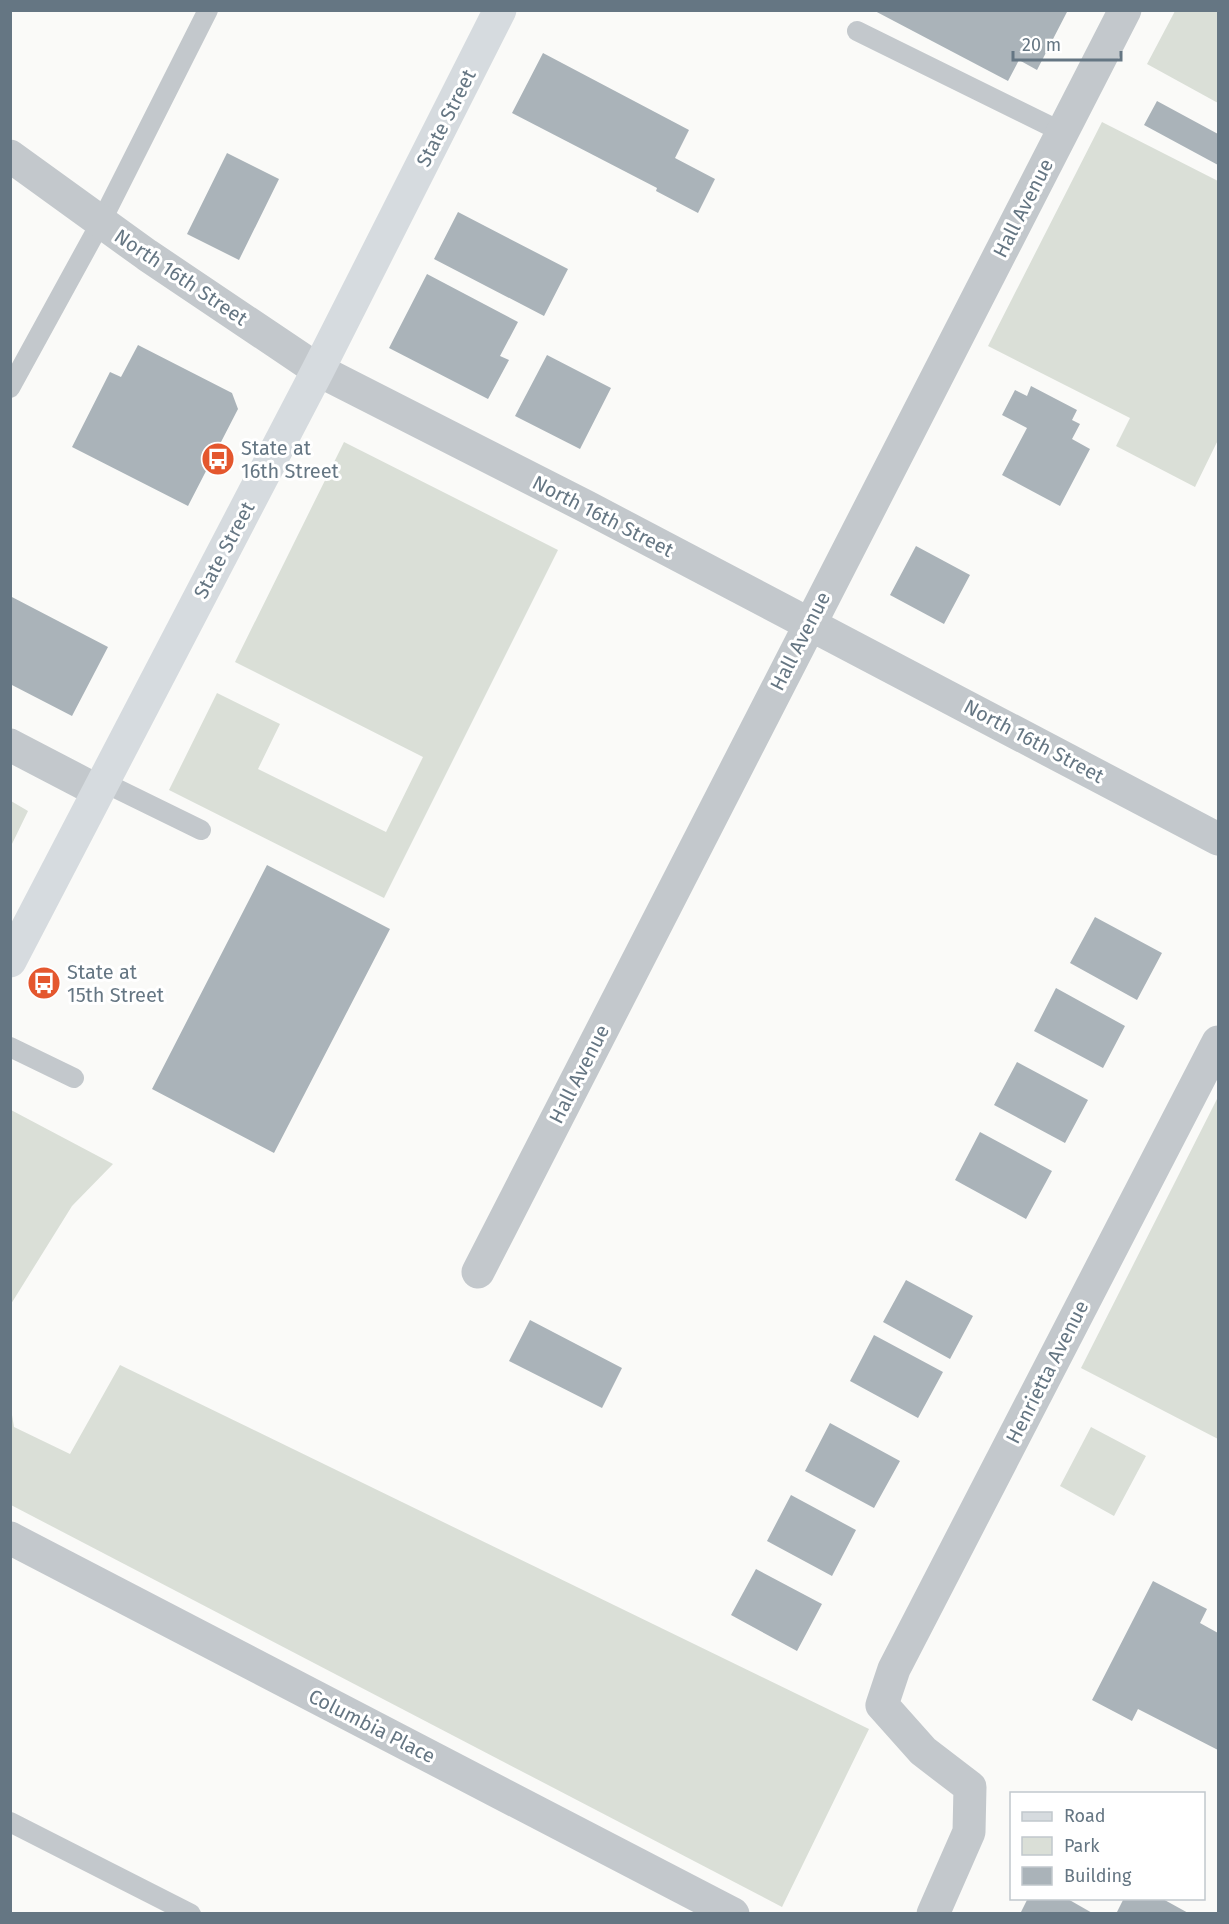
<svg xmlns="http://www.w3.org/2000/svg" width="1229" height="1924" font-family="'Fira Sans',sans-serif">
<rect width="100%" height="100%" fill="#fafaf8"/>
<path fill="#dadfd7" d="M1175 11H1218V103L1147 64Z
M1102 122 1218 181V440L1195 487 1116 446 1130 418 988 346Z
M344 442 558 550 384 898 169 790 217 693 280 724 258 769 386 832 423 757 235 662Z
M11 801 28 811 11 846Z
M1218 1097V1439L1081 1368Z
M11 1110 113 1164 72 1206 11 1304Z
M120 1365 869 1729 782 1907 11 1505V1409L14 1427 70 1454Z
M1091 1427 1146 1456 1114 1516 1060 1486Z"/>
<path fill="#aab3b9" d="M873 10H1068L1037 70 1019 60 1008 81Z
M543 53 689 130 675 158 715 179 698 213 656 191 657 188 512 113Z
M1157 101 1218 134V165L1144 125Z
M227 153 279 179 239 260 187 234Z
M458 212 568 269 544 316 434 259Z
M427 274 518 322 500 356 509 360 488 399 389 348Z
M138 345 232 393 238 409 188 506 72 447 110 372 121 377Z
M547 355 611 388 580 449 515 416Z
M1031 386 1077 410 1072 420 1080 424 1072 439 1090 449 1060 506 1002 475 1027 428 1002 415 1015 390 1027 396Z
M916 546 970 575 944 624 890 595Z
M10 596 108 647 72 716 10 684Z
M267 865 390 929 274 1153 152 1089Z
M1095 917 1162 953 1137 1000 1070 963Z
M1056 988 1125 1026 1103 1068 1034 1031Z
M1017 1062 1088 1100 1065 1143 994 1105Z
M980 1132 1052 1171 1026 1219 955 1180Z
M906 1280 973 1316 950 1359 883 1322Z
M530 1320 622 1368 602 1408 509 1361Z
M874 1335 943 1372 918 1418 850 1381Z
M830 1423 900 1461 874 1508 805 1471Z
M791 1495 856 1530 832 1576 767 1541Z
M756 1569 822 1604 797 1651 731 1615Z
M1153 1581 1207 1609 1200 1623 1218 1633V1750L1138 1709 1132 1721 1092 1700Z
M1028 1898H1066L1094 1914H1020Z
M1124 1898H1161L1190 1914H1116Z"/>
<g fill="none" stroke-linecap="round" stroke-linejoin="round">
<path stroke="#c3c8cc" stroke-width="20" d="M857 31 1062 132
M10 388 101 222 208 10
M103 782 201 830
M10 1047 74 1078
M10 1822 191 1914"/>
<path stroke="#c3c8cc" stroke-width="33" d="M10 156 147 255 318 370 587 507 1218 839
M10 745 98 791
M478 1272 1125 10
M10 1538 733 1914
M933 1914 969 1832 970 1787 923 1751 882 1705 894 1669 1218 1042"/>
<path stroke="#d6dbdf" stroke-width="33" d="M10 961 318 370 500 10"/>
</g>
<defs>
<symbol id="bus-disc" viewBox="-11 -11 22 22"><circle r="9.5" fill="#e4572e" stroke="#fff"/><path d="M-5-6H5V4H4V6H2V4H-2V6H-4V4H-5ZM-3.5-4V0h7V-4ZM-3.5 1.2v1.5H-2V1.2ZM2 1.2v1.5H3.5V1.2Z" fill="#fff"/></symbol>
</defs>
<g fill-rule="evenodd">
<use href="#bus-disc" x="199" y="440" width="38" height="38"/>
<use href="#bus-disc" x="25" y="964" width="38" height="38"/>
</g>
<g text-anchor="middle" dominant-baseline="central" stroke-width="6" stroke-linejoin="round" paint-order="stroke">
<g font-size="20" fill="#657683" stroke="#fff">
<text transform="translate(446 118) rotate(-63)">State Street</text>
<text transform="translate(1023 208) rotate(-63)">Hall Avenue</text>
<text transform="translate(181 277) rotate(34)">North 16th Street</text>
<text transform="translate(603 516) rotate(27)">North 16th Street</text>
<text transform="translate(224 550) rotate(-62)">State Street</text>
<text transform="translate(800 641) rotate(-63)">Hall Avenue</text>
<text transform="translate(1034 741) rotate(28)">North 16th Street</text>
<text transform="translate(579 1074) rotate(-63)">Hall Avenue</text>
<text transform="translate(1047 1372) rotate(-63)">Henrietta Avenue</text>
<text transform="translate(372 1726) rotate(27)">Columbia Place</text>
</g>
<g font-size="20" fill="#657683" stroke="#fff" text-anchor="start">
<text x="241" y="448">State at<tspan x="241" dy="23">16th Street</tspan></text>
<text x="67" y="972">State at<tspan x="67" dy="23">15th Street</tspan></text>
</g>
</g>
<rect width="1229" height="1924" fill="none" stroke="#657683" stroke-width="24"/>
<rect x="1010" y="1792" width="195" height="108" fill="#ffffff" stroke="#c1c8cd" stroke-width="1.5"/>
<rect x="1022" y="1812" width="30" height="9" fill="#d6dbdf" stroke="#c1c8cd" stroke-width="1.5"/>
<text x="1064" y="1822" font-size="18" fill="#657683">Road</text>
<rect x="1022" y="1837" width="30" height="18" fill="#dadfd7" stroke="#c1c8cd" stroke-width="1.5"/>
<text x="1064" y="1852" font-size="18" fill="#657683">Park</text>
<rect x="1022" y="1867" width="30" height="18" fill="#aab3b9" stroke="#c1c8cd" stroke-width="1.5"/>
<text x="1064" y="1882" font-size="18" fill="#657683">Building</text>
<path d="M1013 51v9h108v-9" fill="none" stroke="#657683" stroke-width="3"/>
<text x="1022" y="51" font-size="18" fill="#657683" stroke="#ffffff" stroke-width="4.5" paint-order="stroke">20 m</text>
</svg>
